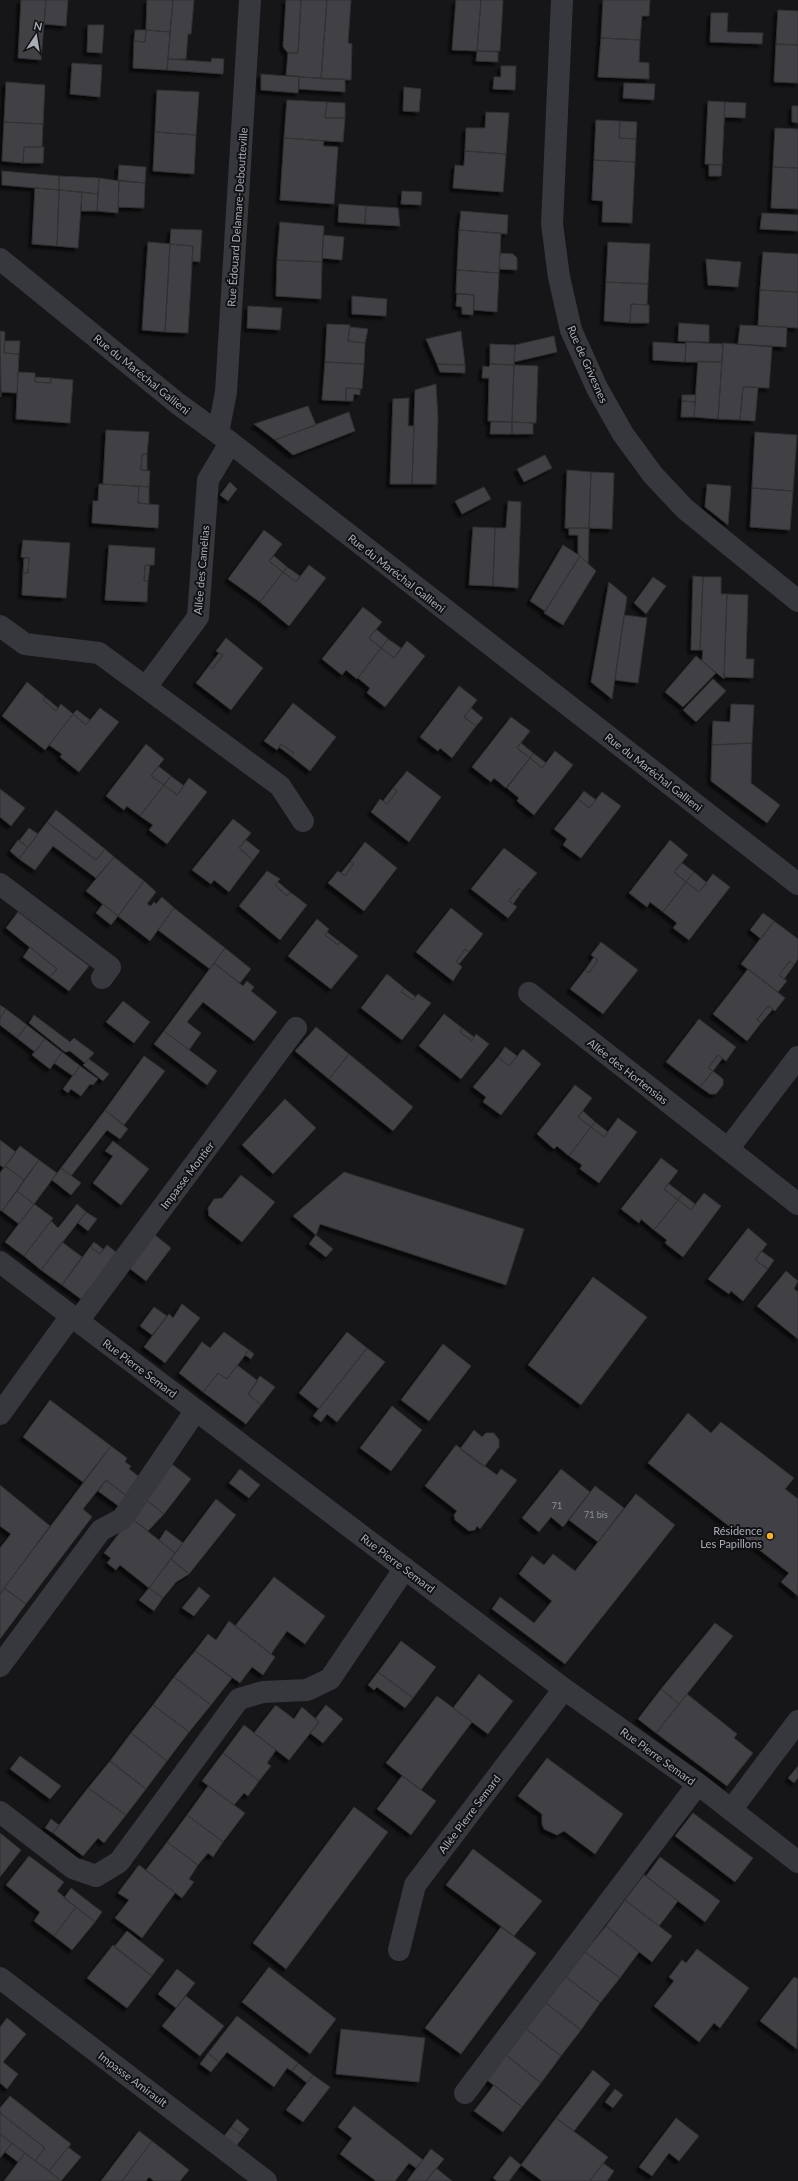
<svg xmlns="http://www.w3.org/2000/svg" width="798" height="2181" font-family="Lato,sans-serif">
<defs>
<filter id="shadow"><feDropShadow dx="-3.5" dy="3.5" stdDeviation="1" flood-color="#0009"/></filter>
</defs>
<rect width="100%" height="100%" fill="#161618"/>
<path fill="#404145" stroke="#303034" filter="url(#shadow)" d="M21 0H46L41 60 18 58Z
M46 0H68L66 26 44 24Z
M147 0H173L170 32 146 30Z
M173 0H194L191 34H188L186 59H168Z
M286 0H301L298 53H288L283 47Z
M301 0H327L321 79 286 75 288 53H298Z
M327 0H351L348 43 352 44 351 80 321 79Z
M456 0H481L477 51 452 50Z
M481 0H503L500 51H477Z
M603 0H650L649 16H642L640 40 601 38Z
M778 10 798 11V45L776 44Z
M711 13H728L727 32 763 33 762 44 710 42Z
M88 25H104L102 53 87 52Z
M135 30H146L145 42 134 41Z
M146 30 170 32 167 70 133 68 134 41 145 42Z
M601 38 640 40 639 62 649 63V79L598 77Z
M776 44 798 45V83L774 82Z
M477 51 498 52V62L476 61Z
M212 58 224 59 223 74 167 70 168 59 211 62Z
M72 63 102 65 100 97 70 94Z
M501 66H516L515 90 493 89 494 77H501Z
M261 74 299 77 298 93 261 90Z
M299 77 345 79V92L299 89Z
M6 82 45 85 43 124 4 122Z
M624 83 655 84 654 100 623 98Z
M404 87 421 89 419 112 403 111Z
M157 90 199 92 196 135 155 132Z
M287 100 327 102 325 118H345L343 142 284 138Z
M708 101 725 102 722 165 705 164Z
M327 102 345 103V118H325Z
M725 102 746 103 745 118 724 117Z
M792 106H798V123L792 122Z
M486 112 509 113 506 154 465 151 466 128H485Z
M596 120 620 121 619 138 636 139 635 162 594 160Z
M620 121 637 122 636 139 619 138Z
M4 122 43 124 42 147H24L23 163 2 161Z
M775 128 798 129V168L773 167Z
M155 132 196 135 194 174 153 171Z
M284 138 324 141 323 146 338 147 334 204 280 200Z
M24 147H44L43 163H23Z
M465 151 506 154 503 192 453 188 455 165 464 166Z
M594 160 635 162 632 223 602 222 603 201 592 200Z
M119 165 146 167 145 183 118 180Z
M709 165H722L721 176H709Z
M773 167 798 168V209L771 208Z
M2 171 59 176V190L2 185Z
M59 176 99 178 98 194 59 190Z
M99 178 119 181 118 213 97 211Z
M119 181 145 183 144 208 118 207Z
M35 188 59 190 57 246 32 244Z
M59 190 82 192 78 248 57 246Z
M402 191 422 192 421 205 401 204Z
M82 192 98 194 97 211H81Z
M339 204 366 206 365 224 338 222Z
M366 206 398 208 400 226 365 224Z
M461 211 508 215 507 234 459 230Z
M762 213 798 215V231L760 229Z
M280 222 324 226 322 262 277 260Z
M171 229 202 230 200 262 192 261 193 246 170 244Z
M459 230 501 233 499 273 457 270Z
M323 235 344 237 342 260 322 258Z
M148 242 170 244 165 332 142 330Z
M608 242 650 244 648 284 606 282Z
M170 244 193 246 188 333 165 332Z
M763 252 798 254V292L760 290Z
M500 253 513 254 517 258V270L499 269Z
M706 259 741 262 738 287 708 285Z
M277 260 322 262 321 299 276 296Z
M457 270 499 273 497 312 474 310V295L456 293Z
M606 282 648 284 647 305 631 304 630 323 604 321Z
M760 290 798 292V328L758 326Z
M457 294 474 295 473 315 462 314V307L456 306Z
M352 296 387 299 386 316 352 314Z
M631 304 649 305V323H630Z
M248 306 282 308 280 330 247 328Z
M679 323 709 325V342L678 341Z
M327 324 350 325 348 341 365 343 364 364 325 362Z
M740 325 787 327 786 347 738 344Z
M350 327 368 329 365 343 348 341Z
M0 331 5 332 4 353 19 354 17 393 1 392V397Z
M461 331 465 365 437 364 426 339Z
M554 336 557 352 514 362 515 345Z
M5 341H20L19 354 4 353Z
M653 342 686 344 685 362 653 360Z
M686 342 723 344 722 362H685Z
M723 343 772 347 769 388 743 387 740 420 718 419Z
M490 344 515 345 514 365 490 364Z
M698 361 722 362 718 419 694 417Z
M325 362 364 364 362 389 346 388V401L322 400Z
M437 364 465 365V373L440 372Z
M490 364 514 365 512 422 488 421 489 378H482L483 366 489 367Z
M514 365 538 366 536 423 512 422Z
M18 372 35 373V382L51 383V378L73 380 70 423 16 419Z
M35 377 51 378V383L35 382Z
M436 384 438 420 436 484H412L415 390Z
M743 387H758L755 421 740 420Z
M346 388 360 389V395L354 394 353 401H346Z
M682 395H696L695 402 682 401Z
M409 398 408 426H414L412 484H390L393 399Z
M682 401 695 402 694 417H681Z
M308 406 316 425 275 440 254 424Z
M349 412 355 431 293 455 275 440Z
M491 422H512V434H490Z
M512 422 533 423V434H512Z
M106 430 149 432 147 454H142L141 470 150 471 149 487 103 484Z
M755 432 797 435 793 491 752 488Z
M142 454H147V470H141Z
M545 455 552 468 524 482 517 469Z
M567 470 591 472 589 528H565Z
M591 472 614 473 612 529 589 528Z
M230 482 237 489 228 501 220 495Z
M99 484 139 486 138 503 159 505 158 528 92 523 93 501H98Z
M707 484 731 486 728 525 705 507Z
M139 486 149 487V504L138 503Z
M484 487 491 499 462 514 455 501Z
M752 488 793 491 790 530 750 527Z
M508 501 521 502 518 588 493 586 495 528H506Z
M473 527 495 528 493 586 469 585Z
M569 528H589L588 564 578 554V535H569Z
M264 530 282 544 269 561 283 572 260 602 228 579Z
M23 540 70 543 66 598 22 595 23 573H28L29 558 21 557Z
M109 545 155 548 154 565H145L144 581H148L147 602 105 600Z
M563 545 580 556 545 611 530 601Z
M274 556 287 567 283 572 269 561Z
M580 556 596 571 563 625 544 613Z
M24 558H29L28 573H23Z
M145 565H150L148 581H144Z
M309 565 326 578 289 626 260 602 283 572 296 582Z
M287 567 300 576 296 582 283 572Z
M693 576 703 577 700 650H691Z
M653 577 666 586 646 614 634 603Z
M703 577H721V594H727L724 679 702 661 703 650H700Z
M609 582 627 597 612 699 591 682Z
M727 594 748 595 746 659H754L753 678 724 677Z
M363 607 382 622 369 638 381 648 357 679 346 670 342 675 322 659Z
M624 615 647 618 638 683 615 680Z
M376 629 388 639 381 648 369 638Z
M226 638 263 668 231 710 196 683 209 666 212 669 223 655 216 651Z
M388 639 401 648 394 658 381 648Z
M407 641 425 656 385 707 367 693 370 688 358 678 381 648 394 658Z
M219 653 223 655 212 669 209 666Z
M696 656 716 673 683 707 665 692Z
M713 679 726 691 696 722 683 710Z
M27 682 45 697 43 700 56 711 61 704 73 714 45 750 2 716Z
M459 686 477 700 464 717 476 726 452 758 440 748 438 751 420 737Z
M45 697 58 708 56 711 43 700Z
M293 703 336 737 310 771 291 756 294 753 281 744 277 750 264 741Z
M731 704 754 705 752 743 712 745 713 721 730 722Z
M100 708 119 722 79 772 60 757 62 754 49 745 73 714 86 725Z
M471 708 483 718 476 726 464 717Z
M77 710 90 720 86 725 73 714Z
M511 717 530 731 517 748 530 758 506 788 494 778 491 782 472 767Z
M521 743 533 753 530 758 517 748Z
M752 743 751 783 780 805 767 823 711 781 712 745Z
M146 744 164 759 151 776 164 785 140 816 127 806 124 810 106 796Z
M281 744 294 753 291 756 279 747Z
M555 751 573 765 534 815 517 801 519 798 507 788 530 758 542 768Z
M533 753 546 763 542 768 530 758Z
M158 766 171 776 164 785 151 776Z
M407 771 441 797 409 842 371 812 380 799 387 804 397 791 393 788Z
M171 776 184 786 177 795 164 785Z
M189 778 207 792 167 844 149 830 153 825 140 816 164 785 177 795Z
M393 788 397 791 387 804 383 801Z
M0 789 25 808 11 826 0 817Z
M584 791 596 800 589 808 578 799Z
M602 792 621 806 581 858 563 845 567 839 554 829 578 799 589 808Z
M56 810 105 849 96 860 47 822Z
M233 819 251 833 239 848 253 860 229 892 214 880 211 884 192 870Z
M47 822 96 860 105 849 114 857 96 878 53 846 35 870 19 859Z
M29 828 38 834 28 847 19 841Z
M18 840 28 847 19 859 10 851Z
M246 840 260 851 253 860 239 848Z
M670 840 688 855 674 872 686 882 663 912 650 902 647 907 629 893Z
M365 842 397 868 364 911 328 883 338 871 345 876 354 863 350 862Z
M504 848 537 873 522 891 519 888 509 901 517 907 508 918 471 889Z
M114 857 144 881 118 916 86 891Z
M350 862 354 863 345 876 341 873Z
M682 863 694 872 686 882 674 872Z
M267 871 280 879 275 885 287 896 290 892 307 905 280 940 239 906Z
M694 872 707 883 699 892 686 882Z
M713 874 730 887 689 940 673 928 677 923 663 912 686 882 699 892Z
M144 881 156 892 147 904 151 906 154 902 156 904 162 897 174 908 150 941 118 916Z
M278 882 290 892 287 896 275 885Z
M519 888 522 891 513 904 509 901Z
M103 904 118 916 111 925 96 913Z
M174 908 225 948 210 969 158 930Z
M451 908 483 934 469 952 465 949 456 962 462 967 453 981 416 952Z
M18 912 89 966 69 991 50 977 57 969 6 928Z
M763 913 774 921 761 939 750 930Z
M317 919 329 929 325 935 338 945 340 942 358 956 331 989 288 956Z
M774 921 798 939V959L794 965 790 961 779 975 787 981 778 992 741 964Z
M327 932 340 942 338 945 325 935Z
M601 942 638 970 603 1014 570 989 585 970 589 973 598 960 591 955Z
M30 947 57 969 50 977 23 957Z
M225 948 251 969 240 983 214 963Z
M465 949 469 952 459 964 456 962Z
M594 957 598 960 589 973 585 970Z
M790 961 794 965 784 979 779 975Z
M214 963 243 986 247 981 254 987 251 991 277 1012 254 1041 203 1002 187 1022 201 1033 189 1050 164 1031Z
M748 969 785 998 775 1011 768 1006 757 1020 761 1023 747 1041 713 1014Z
M387 974 404 988 401 992 413 1000 418 994 431 1003 402 1040 361 1008Z
M404 988 416 997 413 1000 401 992Z
M123 1001 150 1022 134 1043 106 1022Z
M0 1005 6 1009 0 1018Z
M768 1006 773 1009 761 1023 757 1020Z
M6 1009 27 1025 17 1038 0 1025V1018Z
M444 1014 462 1028 460 1032 472 1041 476 1034 489 1044 461 1079 419 1046Z
M34 1015 70 1042 74 1038 94 1053 85 1063 70 1051 65 1052 29 1023Z
M699 1019 736 1047 726 1061 718 1055 708 1068 713 1071 700 1087 666 1062Z
M27 1025 45 1039 35 1052 17 1038Z
M316 1027 349 1054 329 1079 295 1051Z
M462 1028 474 1037 472 1041 460 1032Z
M164 1031 217 1071 207 1085 154 1044Z
M45 1039 62 1052 50 1069 32 1055Z
M505 1047 517 1056 509 1066 498 1057Z
M523 1049 541 1064 501 1115 483 1102 486 1097 473 1087 498 1057 509 1066Z
M62 1052 80 1066 73 1076 54 1063Z
M349 1054 413 1107 393 1131 329 1079Z
M718 1055 722 1059 713 1071 708 1068Z
M144 1056 165 1071 124 1125 105 1110Z
M89 1059 109 1074 103 1081 83 1065Z
M80 1066 98 1079 93 1085 90 1084 81 1096 71 1089 68 1093 63 1089Z
M713 1071 723 1079V1085L716 1094H710L700 1087Z
M575 1085 592 1098 578 1117 591 1127 569 1156 557 1146 554 1149 537 1134Z
M285 1099 316 1128 273 1174 242 1145Z
M105 1110 128 1129 120 1139 107 1130 71 1176 61 1168Z
M583 1111 595 1122 591 1127 578 1117Z
M618 1118 637 1132 599 1183 580 1169 582 1165 569 1156 591 1127 604 1137Z
M595 1122 608 1132 604 1137 591 1127Z
M0 1140 16 1152 4 1168 0 1165Z
M113 1141 149 1169 121 1205 93 1183 113 1156 105 1151Z
M20 1146 39 1160 24 1180 5 1166Z
M661 1158 678 1171 664 1189 678 1200 654 1230 641 1219 639 1223 621 1209Z
M39 1160 57 1173 34 1204 17 1191Z
M5 1166 24 1180 2 1211 0 1210V1173Z
M61 1168 81 1183 71 1195 52 1180Z
M344 1172 524 1229 506 1285 320 1224 316 1235 293 1216Z
M241 1175 275 1202 242 1242 209 1216 208 1208 214 1199 222 1198Z
M669 1184 682 1194 678 1200 664 1189Z
M17 1191 34 1204 19 1224 2 1211Z
M704 1193 721 1206 683 1257 665 1243 667 1240 654 1230 678 1200 691 1210Z
M682 1194 695 1204 691 1210 678 1200Z
M34 1204 53 1218 24 1256 5 1242Z
M77 1204 86 1212 41 1270 24 1256 51 1221 58 1228Z
M86 1212 97 1219 88 1231 78 1223Z
M748 1228 767 1244 755 1260 768 1269 743 1301 731 1291 729 1294 708 1279Z
M155 1235 171 1248 146 1281 129 1268Z
M316 1235 333 1249 326 1257 309 1244Z
M62 1242 82 1257 62 1285 41 1270Z
M94 1242 103 1249 100 1254 90 1247Z
M107 1245 117 1253 81 1299 62 1285 90 1247 100 1254Z
M761 1251 774 1260 768 1269 755 1260Z
M786 1271 798 1281 794 1289 798 1292V1339L757 1306Z
M593 1277 647 1317 581 1405 528 1365Z
M182 1304 200 1318 165 1363 144 1347 169 1314 173 1318Z
M154 1307 167 1316 152 1335 140 1326Z
M224 1332 249 1350 227 1379 218 1373 203 1392 179 1373 202 1342 210 1348Z
M347 1332 367 1348 319 1409 299 1393Z
M443 1344 471 1366 429 1421 401 1400Z
M367 1348 385 1362 337 1422 327 1414 321 1422 313 1416Z
M249 1350 254 1354 251 1359 245 1355Z
M237 1365 258 1381 248 1394 261 1405 246 1424 203 1392 218 1373 227 1379Z
M260 1376 275 1387 261 1405 248 1394Z
M50 1400 111 1446 83 1482 23 1437Z
M392 1406 422 1430 391 1471 360 1448Z
M688 1413 711 1433 721 1422 794 1478 785 1489 798 1499V1596L781 1582 789 1573 648 1463Z
M474 1430 482 1437 486 1433H494L499 1440V1447L484 1467 460 1449Z
M456 1445 497 1475 501 1469 517 1480 480 1529 477 1526 475 1530 469 1531 455 1520 454 1515 457 1511 425 1486Z
M111 1446 127 1458 125 1462 131 1466 129 1469 138 1476 128 1497 106 1480 83 1509 92 1517 26 1604 4 1588Z
M172 1464 191 1479 164 1514 145 1499Z
M240 1469 260 1485 249 1498 229 1483Z
M561 1469 590 1492 563 1527 551 1517 539 1532 522 1518Z
M106 1480 128 1497 120 1507 98 1491Z
M0 1485 50 1526 0 1594V1548L11 1534 0 1526Z
M595 1486 624 1508 598 1542 569 1520Z
M636 1494 675 1525 565 1664 492 1609 500 1597 534 1623 552 1601 519 1574 532 1556 544 1565 553 1554 575 1571Z
M145 1499 164 1514 148 1531 131 1518Z
M216 1499 236 1515 189 1574 171 1559Z
M131 1518 175 1553 149 1588 120 1565 116 1570 107 1563 111 1558 104 1553Z
M166 1530 183 1543 175 1553 159 1540Z
M171 1559 189 1574 176 1582 163 1598 149 1588Z
M274 1577 325 1616 305 1644 287 1631 271 1654 235 1626Z
M199 1587 210 1596 194 1616 182 1608Z
M4 1588 26 1604 0 1639V1594Z
M149 1588 163 1598 154 1611 139 1600Z
M229 1621 275 1657 263 1675 252 1667 240 1683 195 1651 208 1634 216 1640Z
M715 1623 733 1636 679 1704 661 1689Z
M401 1641 436 1667 413 1698 378 1672Z
M195 1651 232 1678 211 1705 174 1677Z
M378 1672 413 1698 405 1708 377 1687 374 1690 368 1685Z
M479 1674 513 1701 488 1734 453 1708Z
M174 1677 211 1705 189 1732 153 1705Z
M661 1689 679 1704 656 1733 638 1719Z
M687 1694 737 1734 734 1738 753 1753 727 1786 656 1733Z
M437 1696 472 1722 421 1790 386 1763Z
M153 1705 189 1732 167 1761 131 1733Z
M326 1705 343 1719 323 1743 310 1733 319 1722 315 1719Z
M275 1706H277L294 1719 302 1707 319 1722 289 1760 254 1733Z
M244 1725 276 1750 267 1763 271 1766 259 1781 223 1753Z
M131 1733 167 1761 146 1789 110 1761Z
M223 1753 259 1781 248 1796 244 1793 234 1805 202 1781Z
M20 1756 61 1786 50 1799 10 1769Z
M547 1758 623 1814 595 1854 564 1831 557 1835 544 1829 542 1824V1814L518 1796Z
M110 1761 146 1789 126 1815 88 1788Z
M798 1766V1778L794 1783 788 1778Z
M402 1776 436 1801 411 1835 377 1809Z
M208 1786 245 1813 223 1842 187 1815Z
M88 1788 126 1815 104 1843 98 1838 83 1856 53 1833Z
M354 1807 388 1832 286 1969 253 1943Z
M693 1813 753 1858 735 1882 675 1836Z
M187 1815 223 1842 213 1857 208 1853 198 1865 167 1842Z
M51 1819 59 1825 53 1833 45 1828Z
M0 1833 21 1850 0 1877Z
M167 1842 198 1865 189 1879 194 1882 182 1898 146 1870Z
M473 1849 542 1901 514 1936 446 1885Z
M29 1856 64 1882 57 1891 76 1907 54 1936 34 1921 40 1912 6 1885Z
M660 1857 720 1901 705 1922 646 1876Z
M139 1865 175 1893 142 1938 115 1918 129 1900 118 1893Z
M644 1875 678 1901 659 1926 625 1900Z
M71 1888 102 1912 95 1922 64 1898Z
M625 1900 672 1936 652 1962 606 1926Z
M76 1907 95 1922 72 1950 54 1936Z
M606 1926 639 1952 620 1978 585 1952Z
M501 1927 536 1953 461 2054 425 2028Z
M127 1931 164 1960 152 1976 114 1947Z
M113 1945 152 1976 127 2008 87 1978Z
M697 1949 749 1988 720 2028 714 2023 699 2042 654 2006 674 1981 669 1977 682 1960 686 1963Z
M585 1952 620 1978 600 2003 566 1977Z
M269 1967 336 2019 310 2054 242 2002Z
M177 1969 195 1983 176 2008 158 1994Z
M566 1977 600 2003 581 2030 546 2003Z
M794 1977 798 1979 797 2049 760 2021Z
M186 1996 224 2026 200 2056 162 2026Z
M546 2003 581 2030 561 2056 526 2029Z
M237 2016 298 2063 292 2071 287 2068 274 2087 227 2052 219 2062 208 2053Z
M7 2018 26 2034 3 2062 18 2074 7 2089 0 2083V2027Z
M341 2029 425 2038 419 2082 336 2074Z
M526 2029 561 2056 541 2083 506 2055Z
M208 2053 219 2062 211 2072 200 2064Z
M506 2055 541 2083 522 2107 487 2080Z
M298 2063 313 2075 307 2083 292 2071Z
M593 2070 610 2084 574 2131 556 2118Z
M313 2075 330 2087 303 2122 286 2110Z
M494 2085 522 2107 503 2132 474 2111Z
M615 2089 623 2095 613 2108 605 2102Z
M10 2096 71 2144 49 2171 35 2161 45 2148 0 2113V2108Z
M354 2106 423 2160 416 2168 409 2163 395 2181H376L340 2154 352 2138 338 2127Z
M0 2113 45 2148 35 2161 0 2134Z
M556 2118 608 2157 590 2181H542L521 2165Z
M676 2118 699 2136 679 2161 669 2153 652 2176 639 2167Z
M237 2119 249 2129 244 2136 231 2127Z
M231 2127 244 2136 233 2150 221 2140Z
M139 2131 152 2141 122 2181H101Z
M0 2134 12 2143 0 2158Z
M152 2141 189 2170 180 2181H154L149 2177 146 2181H122Z
M12 2143 25 2153 18 2162 5 2152Z
M68 2147 81 2157 61 2181 49 2171Z
M431 2149 444 2159 426 2181H407Z
M25 2153 49 2171 61 2181H4Z
M510 2156 521 2165 509 2181H497L493 2178Z
M603 2163 614 2171 607 2181H590Z
M436 2168 452 2181H426Z"/>
<g fill="none" stroke-linecap="round" stroke-linejoin="round">
<path stroke="#37383d" stroke-width="22" d="M562 0 552 224 559 277 571 330 597 388 623 434 653 475 685 509 798 601
M0 259 177 403 218 433 798 884
M218 433 226 392 250 0
M0 626 25 644 99 653 280 786 303 821
M146 687 198 617 208 480 230 443
M0 884 110 967 102 978
M529 993 798 1204
M728 1149 798 1057
M0 1262 564 1689 698 1784 798 1862
M78 1321 296 1028
M0 1414 71 1316
M0 1666 101 1530 122 1519 196 1410
M731 1810 798 1721
M0 1812 73 1868 96 1876 119 1862 239 1699 263 1692 307 1690 330 1679 405 1568
M399 1950 415 1885 564 1689
M0 1978 266 2181
M465 2093 698 1784"/>
</g>
<circle fill="#f2b134" stroke="#111113" stroke-width="1.5" cx="770" cy="1536" r="4"/>
<g text-anchor="middle" dominant-baseline="central" stroke-width="4" stroke-linejoin="round" paint-order="stroke">
<g font-size="9" fill="#8e929b">
<text x="557" y="1505">71</text>
<text x="596" y="1514">71 bis</text>
</g>
<g font-size="11" fill="#a8adb8" stroke="#111113">
<text transform="translate(237 217) rotate(-86)">Rue Édouard Delamare-Deboutteville</text>
<text transform="translate(588 364) rotate(66)">Rue de Grivesnes</text>
<text transform="translate(142 374) rotate(39)">Rue du Maréchal Gallieni</text>
<text transform="translate(201 570) rotate(-85)">Allée des Camélias</text>
<text transform="translate(397 573) rotate(38)">Rue du Maréchal Gallieni</text>
<text transform="translate(654 772) rotate(38)">Rue du Maréchal Gallieni</text>
<text transform="translate(628 1071) rotate(38)">Allée des Hortensias</text>
<text transform="translate(187 1175) rotate(-53)">Impasse Montier</text>
<text transform="translate(140 1368) rotate(37)">Rue Pierre Semard</text>
<text transform="translate(398 1563) rotate(37)">Rue Pierre Semard</text>
<text transform="translate(658 1756) rotate(36)">Rue Pierre Semard</text>
<text transform="translate(469 1814) rotate(-53)">Allée Pierre Semard</text>
<text transform="translate(133 2079) rotate(37)">Impasse Amirault</text>
</g>
<g font-size="11" fill="#a8adb8" stroke="#111113" text-anchor="end">
<text x="762" y="1530">Résidence<tspan x="762" dy="13">Les Papillons</tspan></text>
</g>
</g>
<g transform="translate(36 36) rotate(12)" stroke="#111113" stroke-width="3" paint-order="stroke">
<path d="M0-3L7 15L0 10L-7 15Z" fill="#a8adb8"/>
<text y="-6" font-size="11" font-weight="bold" text-anchor="middle" fill="#a8adb8">N</text>
</g>
</svg>
